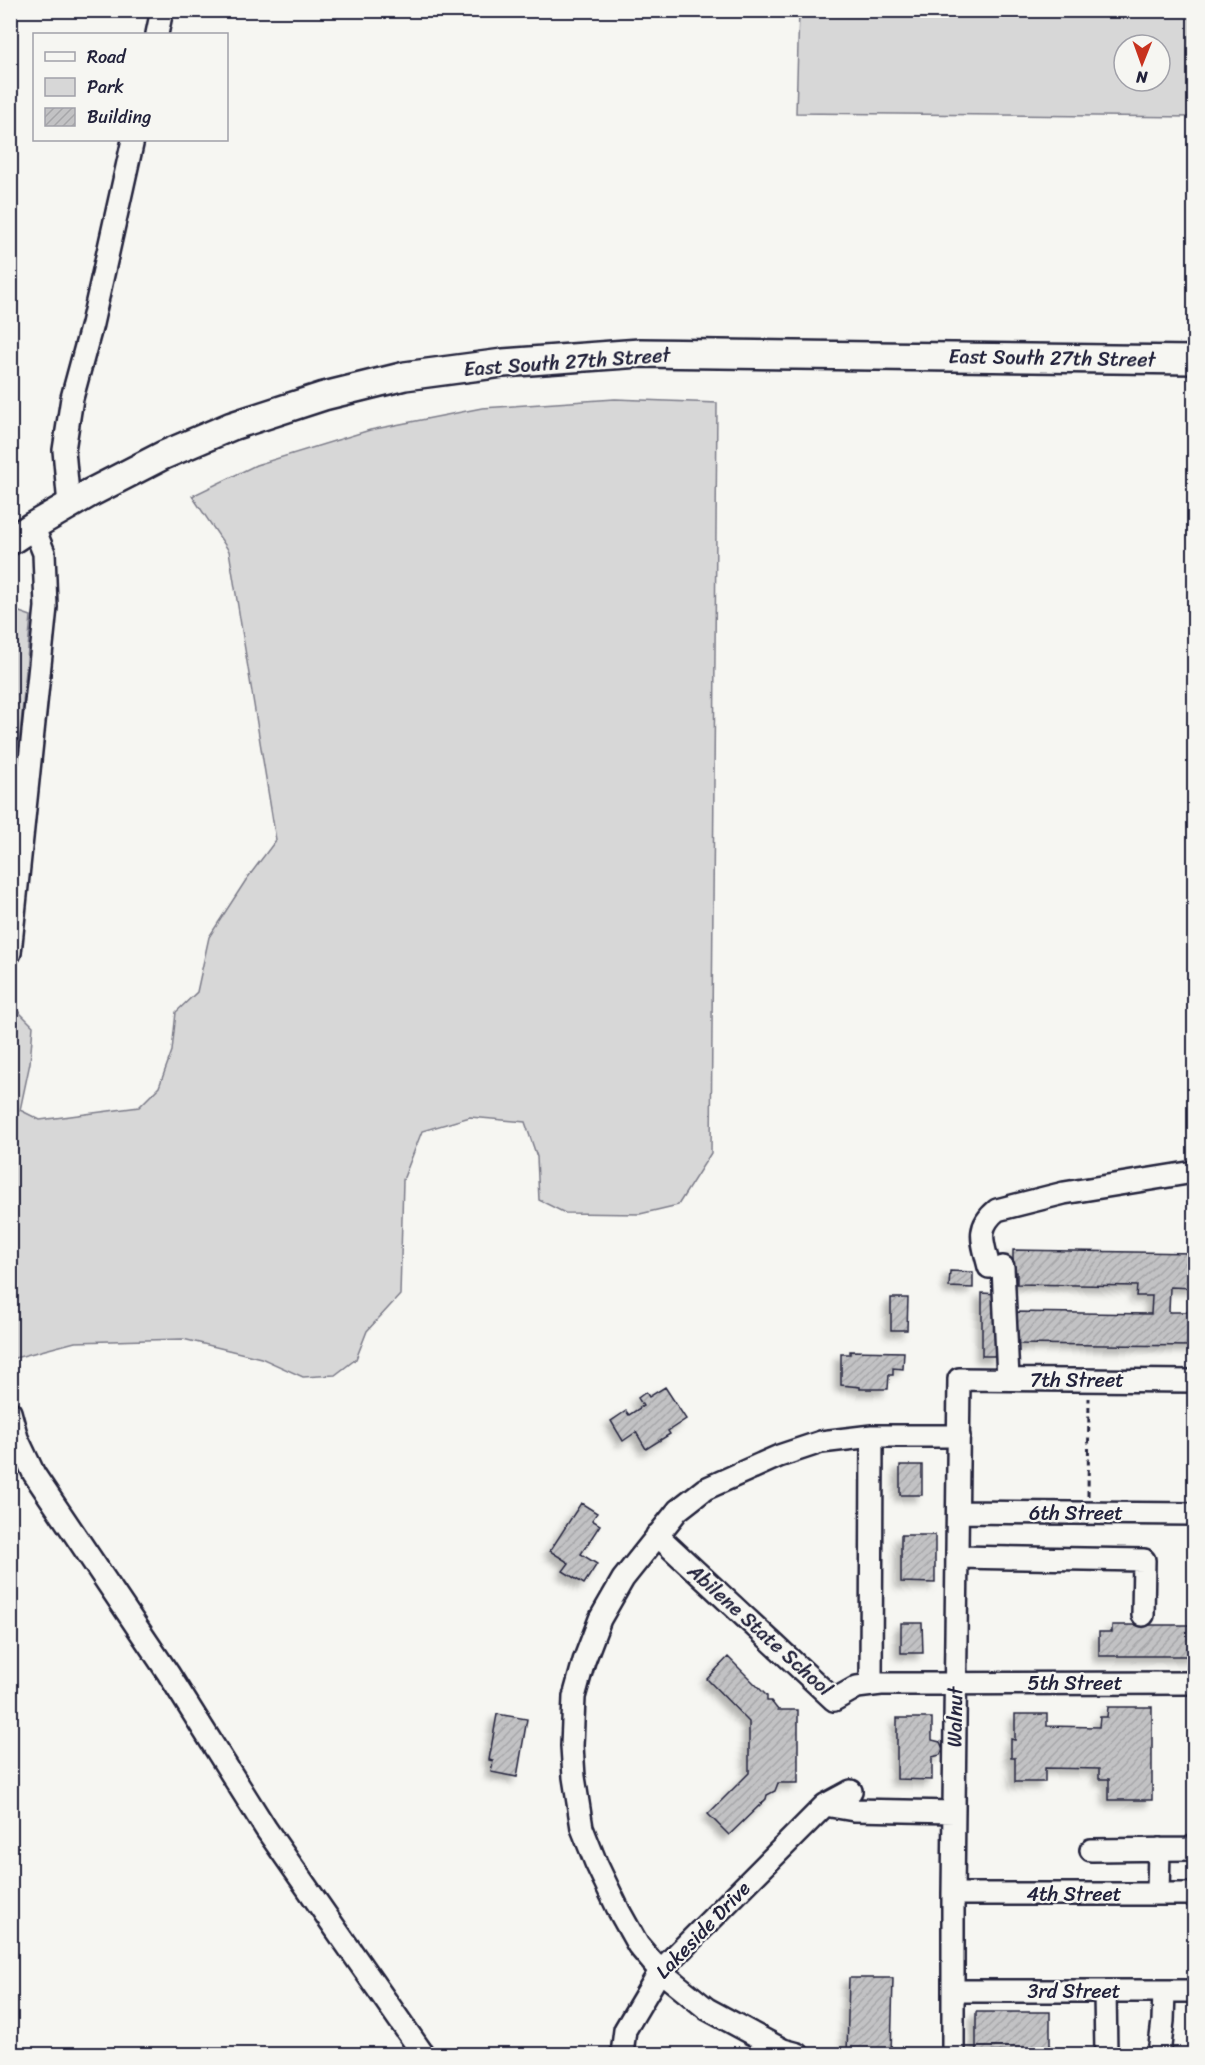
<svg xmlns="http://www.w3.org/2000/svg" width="1205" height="2065" font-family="Sriracha,sans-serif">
<defs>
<pattern id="building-hatch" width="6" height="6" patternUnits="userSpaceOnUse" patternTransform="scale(1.5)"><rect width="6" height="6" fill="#c2c2c4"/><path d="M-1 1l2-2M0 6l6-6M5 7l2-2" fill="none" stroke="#a6a6a9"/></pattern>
<filter id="shadow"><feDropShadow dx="-5.5" dy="5.5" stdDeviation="3" flood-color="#0004"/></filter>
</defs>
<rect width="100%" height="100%" fill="#f6f6f2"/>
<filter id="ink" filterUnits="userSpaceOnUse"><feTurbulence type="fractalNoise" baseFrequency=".0167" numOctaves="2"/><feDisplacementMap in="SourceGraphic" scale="12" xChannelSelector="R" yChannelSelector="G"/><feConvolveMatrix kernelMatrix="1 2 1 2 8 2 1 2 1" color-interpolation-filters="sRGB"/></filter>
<g filter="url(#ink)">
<path fill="#d7d7d7" stroke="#7c7c89" stroke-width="1.5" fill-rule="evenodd" d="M799 11H1194V117L796 113ZM1124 45H1160V81H1124Z
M615 399 717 403 711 1153 678 1205 640 1214 565 1213 539 1200 537 1157 525 1122 470 1117 422 1131 403 1180 400 1295 367 1331 356 1359 335 1375 303 1377 261 1358 183 1339 75 1342 11 1359V1004L33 1026 30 1063 20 1110 40 1120 139 1107 159 1087 172 1051 176 1012 197 992 209 937 246 880 276 840 229 551 192 496 256 465 370 430 482 408Z
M11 609 31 616 11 834 10 609Z"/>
<path fill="url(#building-hatch)" stroke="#22223b" stroke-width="1.5" filter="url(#shadow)" d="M1013 1250 1194 1253V1288L1170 1287 1169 1312H1194V1346L1016 1344 1013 1312 1151 1314 1152 1296H1136L1137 1286 1017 1284V1272H1013Z
M950 1271 973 1272V1288L949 1287Z
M982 1293 998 1294V1356H982Z
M891 1298H908L907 1330H891Z
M850 1351 904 1352 903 1369 893 1368V1375H889L888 1389H860V1387L841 1385V1354H850Z
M665 1387 686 1419 668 1431 670 1434 646 1449 636 1432 623 1441 611 1421 626 1411 629 1415 643 1406 638 1398 646 1392 649 1397Z
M900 1465H922V1495H900Z
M581 1503 597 1513 592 1520 600 1525 581 1554 597 1564 584 1584 563 1571 569 1563 550 1551Z
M901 1535H935V1583L901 1582Z
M901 1623H922L923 1653H901Z
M1112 1625H1194V1656H1099V1632H1112Z
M728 1657 767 1696V1701H771L778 1710H798V1783H778L775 1791 767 1795 766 1799 729 1835 708 1814 749 1773V1722L707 1679Z
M1108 1707H1152V1800H1109V1779H1099V1769L1045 1768V1782H1015V1758H1011V1739L1015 1740V1714H1047V1726L1099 1727 1100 1717H1107Z
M497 1714 527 1719 517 1777 491 1772 493 1761 489 1760Z
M897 1718H932V1740L940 1742 943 1749 940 1755 932 1757V1780L897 1779Z
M849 1978H893L891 2054H847Z
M976 2012H1050V2052H976Z"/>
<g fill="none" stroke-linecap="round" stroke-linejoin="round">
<defs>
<path id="minor" d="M157 34 162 10
M69 505 64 450 72 398 92 324 133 140
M10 953 46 607 44 553 33 526
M989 1267C983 1242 975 1228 997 1210L1064 1193 1194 1172
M1003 1267 1008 1379
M10 1412 17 1438 34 1474 168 1673 266 1829 423 2054
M958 1512 1194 1514
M657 1535 834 1700 857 1687 881 1684 1194 1683
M957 1557 1144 1560 1143 1615
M871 1685 872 1436
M825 1805 851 1791
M1091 1850 1190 1849 1194 1846
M953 1894H1194
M1158 1894 1159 1849
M953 1991H1194
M1105 1991 1106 2054
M622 2054 625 2030 660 1971 825 1805 854 1810 954 1812
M798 2054 783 2050 707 2009 660 1971 638 1945 619 1911 596 1863 582 1828 574 1777 572 1746 574 1697 584 1661 600 1619 623 1579 678 1510 705 1489 779 1456 821 1442 872 1436H959
M953 2054V1894L959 1379 1194 1381
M1159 2054 1163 2021 1164 1991"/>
<path id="major" d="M10 541 33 526 90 493 164 455 232 426 324 396 405 376 503 363 640 353 1194 360"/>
</defs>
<use href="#minor" stroke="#22223b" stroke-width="26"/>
<use href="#major" stroke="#22223b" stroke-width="32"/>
<path stroke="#22223b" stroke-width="3" stroke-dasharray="6 4.5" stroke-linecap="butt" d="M1088 1496 1089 1398"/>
<use href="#minor" stroke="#f6f6f2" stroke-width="21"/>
<use href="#major" stroke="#f6f6f2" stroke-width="27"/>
</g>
</g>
<g text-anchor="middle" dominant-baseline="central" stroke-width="4.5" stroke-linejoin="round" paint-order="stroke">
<g font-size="20" fill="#22223b" stroke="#f6f6f2">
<text transform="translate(1052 358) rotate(1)">East South 27th Street</text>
<text transform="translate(567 362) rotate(-4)">East South 27th Street</text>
<text x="1077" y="1380">7th Street</text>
<text x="1076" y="1513">6th Street</text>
<text transform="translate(760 1630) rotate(42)">Abilene State School</text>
<text x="1075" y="1683">5th Street</text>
<text transform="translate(955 1717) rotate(-89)">Walnut</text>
<text x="1074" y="1894">4th Street</text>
<text transform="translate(703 1930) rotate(-46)">Lakeside Drive</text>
<text x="1074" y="1991">3rd Street</text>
</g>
</g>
<rect width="1205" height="2065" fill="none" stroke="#f6f6f2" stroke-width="36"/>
<rect x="18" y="18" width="1169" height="2029" fill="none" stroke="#22223b" stroke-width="2" filter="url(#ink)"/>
<rect x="33" y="33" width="195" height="108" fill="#f6f6f2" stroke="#a1a1a9" stroke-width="1.5"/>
<rect x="45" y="52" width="30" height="9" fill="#f6f6f2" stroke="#a1a1a9" stroke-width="1.5"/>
<text x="87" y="63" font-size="18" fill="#22223b">Road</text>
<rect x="45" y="78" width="30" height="18" fill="#d7d7d7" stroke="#a1a1a9" stroke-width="1.5"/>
<text x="87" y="93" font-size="18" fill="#22223b">Park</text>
<rect x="45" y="108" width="30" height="18" fill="url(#building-hatch)" stroke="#a1a1a9" stroke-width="1.5"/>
<text x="87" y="123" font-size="18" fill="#22223b">Building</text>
<g transform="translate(1142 63) rotate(181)"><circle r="28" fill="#f6f6f2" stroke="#a1a1a9" stroke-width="1.5"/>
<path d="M0-4.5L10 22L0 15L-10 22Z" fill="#c8321e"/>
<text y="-9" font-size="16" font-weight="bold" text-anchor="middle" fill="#22223b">N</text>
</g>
</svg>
